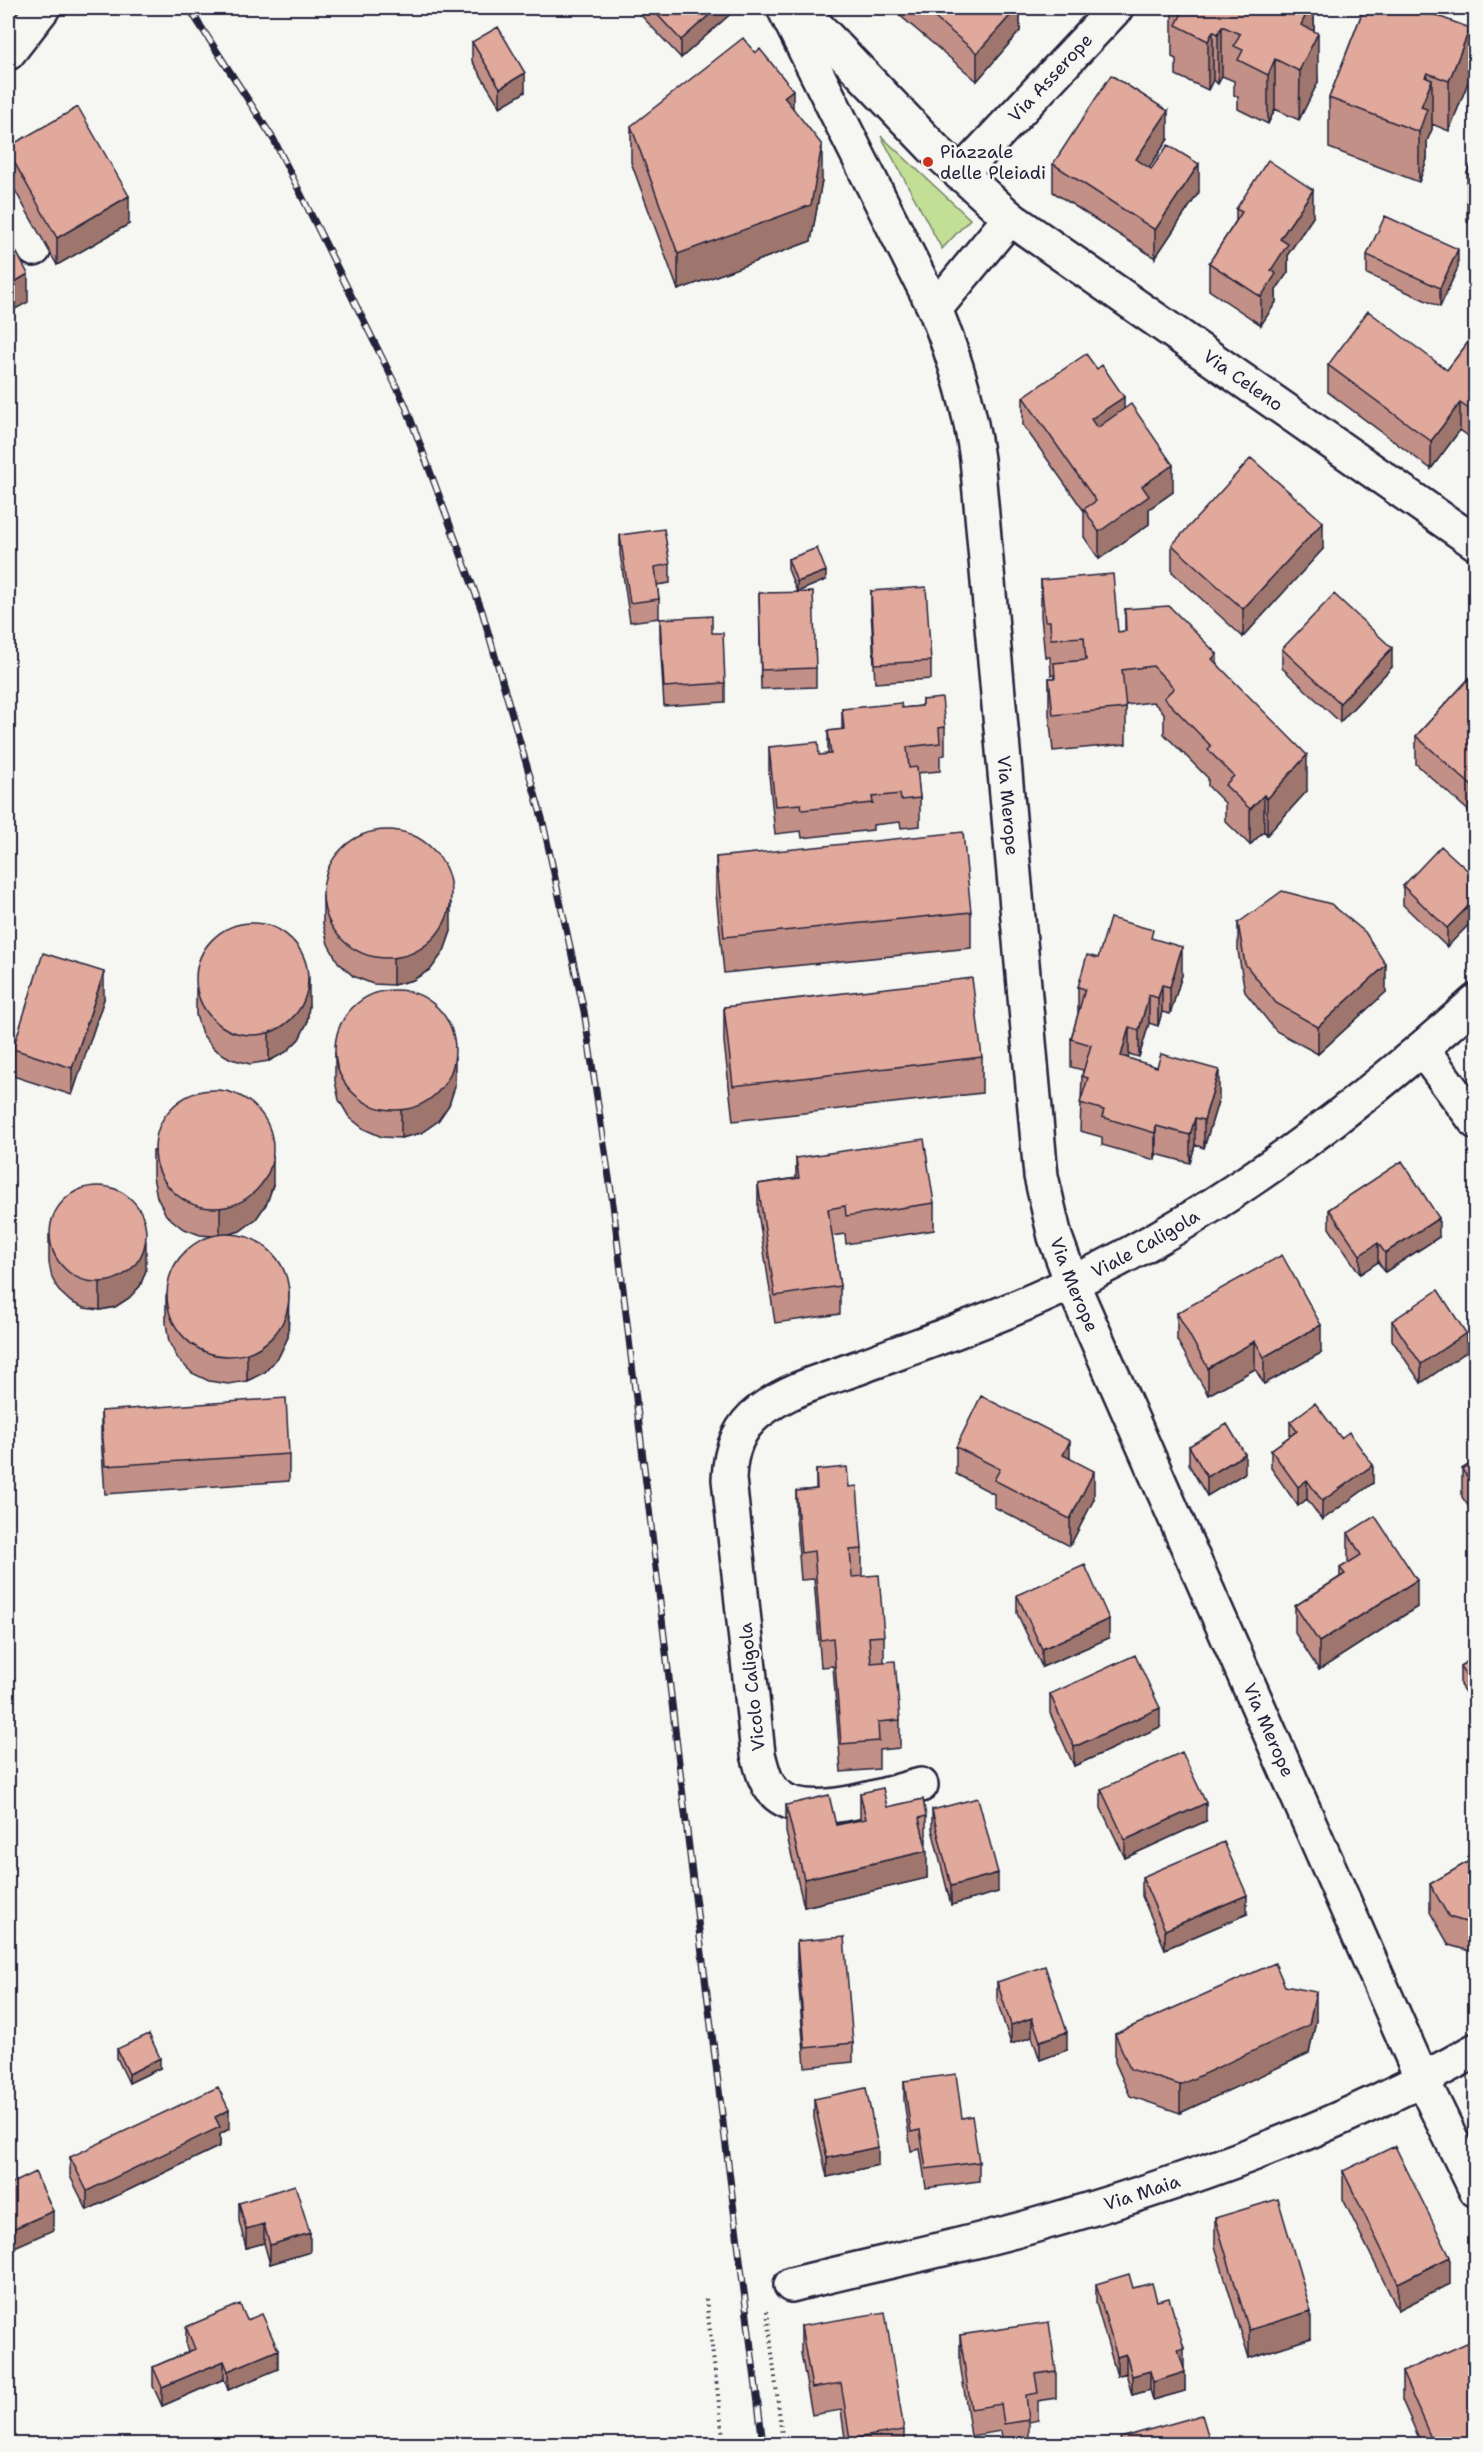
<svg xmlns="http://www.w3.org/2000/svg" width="1483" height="2452" font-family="'Shantell Sans',sans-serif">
<rect width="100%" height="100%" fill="#f6f6f2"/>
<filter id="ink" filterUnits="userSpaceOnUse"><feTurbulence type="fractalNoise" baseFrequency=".0167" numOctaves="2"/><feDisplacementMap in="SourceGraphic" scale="12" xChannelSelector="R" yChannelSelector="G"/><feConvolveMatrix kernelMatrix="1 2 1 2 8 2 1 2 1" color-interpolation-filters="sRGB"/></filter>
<g filter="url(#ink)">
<path fill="#c3df96" stroke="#728068" stroke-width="1.5" d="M881 136 970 219 942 249Z"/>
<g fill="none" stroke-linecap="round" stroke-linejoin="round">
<defs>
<g id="minor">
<path d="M784 8 935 309 1010 218"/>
<path id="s1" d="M799 8 935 150 1010 218 1476 543"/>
<path d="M8 53 43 8"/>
<path id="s2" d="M960 174 1116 8"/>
<path d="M8 203 34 249"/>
<path id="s3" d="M935 309C955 358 970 407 977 459L1041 1176 1055 1237 1072 1283 1422 2079 1476 2190"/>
<path d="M1422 1049 1476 1122"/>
<path id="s4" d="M921 1785C884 1794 809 1822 777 1795 765 1785 762 1769 758 1754L729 1479C730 1452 737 1428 760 1411 789 1389 826 1379 860 1367 921 1344 983 1323 1043 1296 1205 1225 1345 1118 1476 1001"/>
<path id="s5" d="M791 2285C870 2265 951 2249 1029 2227 1182 2184 1338 2129 1476 2050"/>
</g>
</defs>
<use href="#minor" stroke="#22223b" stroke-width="38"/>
<path stroke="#22223b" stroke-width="4" stroke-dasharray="1.5 4.5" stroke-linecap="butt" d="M706 2299 724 2444
M767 2311 783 2444"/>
<use href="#minor" stroke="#f6f6f2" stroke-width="33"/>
<defs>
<path id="rail" d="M189 8 274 140 405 404 482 611 542 818 584 1011 613 1204 693 1881 763 2444"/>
</defs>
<use href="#rail" stroke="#22223b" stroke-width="7"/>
<use href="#rail" stroke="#f6f6f2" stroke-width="4.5" stroke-dasharray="14" stroke-linecap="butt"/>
</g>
<path fill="#c29086" stroke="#22223b" stroke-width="1.5" d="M636 8H737L681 58 636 10Z
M891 8H1020V31L977 81Z
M1172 8H1314V31L1318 82 1299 120 1275 109 1268 124 1238 109V97L1234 95V81L1222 76 1218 84 1213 80 1208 90 1176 75V59L1172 57Z
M1364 8 1470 77 1449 131 1432 124V129L1427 141V159L1419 182 1329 148V98Z
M472 42 525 92 500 107 472 61Z
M793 108 822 180 811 241 678 290 631 162V126Z
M1168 139 1149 168 1199 192 1155 258 1053 192V164Z
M8 147 129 224 57 265 8 178Z
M1476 153V226L1467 222V173Z
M1236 209 1313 217 1288 254V272L1276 290V302L1261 325 1209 290V263L1236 221Z
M1367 255 1458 267 1440 307 1367 274Z
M1476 332V442L1460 430 1431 469 1328 392V365L1447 370Z
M1023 397 1124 409 1173 492 1149 509V524L1099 559 1084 537V511L1023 425Z
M620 535 670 564V583L657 585 659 599V618L630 622 620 554Z
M1172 545 1323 549 1243 637 1172 572Z
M788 559 826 580 797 592 788 569Z
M1041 580 1118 632 1125 631V609L1217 663 1307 791 1267 835 1264 831 1250 845 1225 821V803L1208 786V778L1164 734V713L1153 702 1126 705V744L1053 751 1049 714V678H1054V675H1051L1050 657H1045L1041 616Z
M871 591 931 661V679L875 683 871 610Z
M759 593 816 668V687L761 689Z
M660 619 712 633 725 683V702L664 706 660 638Z
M1282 649 1392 667 1340 722 1282 668Z
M1476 671V810L1472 814 1416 764V736Z
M922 700 945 727V755L940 756V771L917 773 920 798V826L901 828 900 822 873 825V830L802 838 801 831 775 834 769 775V747L819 755 828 754V731L842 730V709L902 708 922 706Z
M716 857 971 912V948L724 973 716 893Z
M1476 878V917L1447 947 1403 905V886Z
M323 896 451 931 444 951 431 969 413 980 393 985 373 984 353 976 338 962 328 944 323 924Z
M1238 923 1386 992 1318 1054 1276 1031 1245 992 1238 951Z
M1153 939 1182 975 1170 1014 1162 1012 1158 1026 1149 1023 1139 1057 1129 1054 1128 1058 1219 1098 1204 1148 1195 1145 1190 1163 1156 1154 1155 1160 1102 1145V1137L1080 1131 1082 1076 1083 1070 1071 1067V1039L1078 1014V987L1098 958Z
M196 988 309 1005 307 1023 299 1039 286 1052 269 1061 250 1064 231 1059 214 1049 202 1034 196 1015Z
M104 999 72 1095 13 1076V1049Z
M724 1007 982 1057V1093L733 1121 724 1042Z
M335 1053 455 1086 449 1105 438 1121 421 1133 401 1138 382 1137 364 1129 349 1117 339 1100 335 1081Z
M153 1150 273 1185 267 1203 256 1219 240 1231 229 1234 289 1315 288 1337 279 1356 265 1372 247 1381 228 1384 209 1381 192 1373 178 1359 169 1342 166 1323V1296L212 1236 200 1235 182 1228 166 1215 157 1197 153 1177Z
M796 1158 934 1203V1230L846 1244 845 1234 832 1236 840 1286V1314L775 1323 758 1212V1184L796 1178Z
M1329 1209 1439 1237 1385 1272 1378 1262 1360 1274 1329 1228Z
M49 1235 146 1270 140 1286 129 1298 115 1307 100 1310 84 1308 71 1302 59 1291 52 1278 49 1263Z
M1177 1313 1321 1353 1264 1384 1255 1369 1208 1395 1177 1340Z
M1392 1321 1466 1352 1421 1383 1392 1340Z
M101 1411 289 1454V1481L105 1494 101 1438Z
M1290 1422 1373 1483 1322 1520 1307 1499 1298 1506 1271 1468V1450L1290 1436Z
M1189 1446 1245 1473 1207 1496 1189 1465Z
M956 1447 1070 1458 1094 1499 1070 1546 994 1507V1494L956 1474Z
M1476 1460V1517L1462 1497V1469Z
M816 1470 849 1487 862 1549V1576L884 1636V1662L900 1720V1748L879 1750V1769L841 1772 833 1666 821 1667 814 1579 801 1580 796 1518V1491L816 1489Z
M1348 1533 1417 1607 1319 1670 1295 1633V1606L1340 1577V1568L1349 1563 1348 1561Z
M1017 1595 1109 1638 1042 1667 1017 1613Z
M1476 1656V1709L1460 1685V1666Z
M1050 1694 1160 1727 1074 1766 1050 1713Z
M1101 1789 1206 1821 1125 1858 1101 1808Z
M860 1793 887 1807 926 1816V1844H925L927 1878 804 1907 786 1832V1805L836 1825 860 1820Z
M932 1810 998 1892 951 1905 932 1829Z
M1476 1857V1953L1449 1945 1430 1912V1884Z
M1142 1877 1247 1914 1165 1949 1142 1896Z
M797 1941 853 2043V2062L805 2067 797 1960Z
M997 1982 1067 2050 1040 2060 1032 2037 1011 2044 997 2001Z
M1285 1986 1316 2020 1309 2053 1180 2113 1130 2096 1115 2062V2034Z
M117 2049 160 2068 129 2083 117 2058Z
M904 2081 962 2118 979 2162V2181L926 2188 920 2149 911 2151 904 2100Z
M814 2099 878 2165 827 2177 814 2118Z
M229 2129 220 2134V2146L87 2210 70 2176V2157Z
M1343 2171 1450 2284 1398 2310 1343 2199Z
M239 2203 310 2252 270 2264 264 2243 246 2248 239 2221Z
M1215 2218 1311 2338 1249 2358 1215 2246Z
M1096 2284 1133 2288 1157 2301 1184 2367 1185 2391 1153 2400 1150 2390 1132 2395 1126 2373 1117 2376 1096 2303Z
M247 2320 278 2369 228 2390 224 2379 162 2406 153 2386V2367L188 2352 186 2346V2327Z
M801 2326 904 2430V2445H846L841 2410 812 2415 801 2353Z
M960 2335 1056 2371V2398L1038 2401V2420L1029 2422V2445H1003L1001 2431 971 2436 960 2363Z
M1402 2372 1476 2445H1422L1402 2400Z"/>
<path fill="#9e766d" stroke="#22223b" stroke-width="1.5" d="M717 8H737L681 58V40Z
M1017 8H1020V31L977 81V53Z
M1309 8H1314V41L1318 33V82L1299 120 1301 25Z
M1222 26V76L1218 84V34Z
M1470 28V77L1449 131V81Z
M1213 31V80L1208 90V41Z
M1275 59V109L1268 124V75Z
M525 73V92L500 107V88Z
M1427 73V93L1432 80V129L1427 141V159L1419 182V132L1425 77Z
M793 90V126L784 97Z
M1168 111V139L1136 187V159Z
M822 145V180L811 241 678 290V254Z
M1199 164V192L1155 258V230Z
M1313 190V217L1288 254V272L1276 290V302L1261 325V297L1271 270 1280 239Z
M129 196V224L57 265V238Z
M1458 249V267L1440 307V288Z
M28 274V302L8 313V286Z
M1124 397V424L1091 447V419Z
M1460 403V430L1431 469V441Z
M1173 465V492L1149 509V524L1099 559V532L1142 486Z
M1323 522V549L1243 637V609Z
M826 571V580L797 592V582Z
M1392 648V667L1340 722V703Z
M1217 654V689L1212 659Z
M1307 755V791L1267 835V799Z
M1476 783V810L1472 814V786Z
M1264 795V831L1250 845V809Z
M1476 898V917L1447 947V928Z
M451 903V931L444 951 431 969 413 980 393 985V958Z
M1182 947V975L1170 1014V987Z
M1386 965V992L1318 1054V1027Z
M104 972V999L72 1095V1068Z
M309 978V1005L307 1023 299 1039 286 1052 269 1061V1033Z
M1162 985V1012L1158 1026V998Z
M1149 995V1023L1139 1057V1030Z
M1129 1027V1054L1121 1084V1056Z
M455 1058V1086L449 1105 438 1121 421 1133 401 1138V1110Z
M1219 1070V1098L1204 1148V1120Z
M1195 1118V1145L1190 1163V1135Z
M1156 1126V1154L1155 1160V1133Z
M273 1157V1185L267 1203 256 1219 240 1231 220 1237V1209Z
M1439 1218V1237L1385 1272V1253Z
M146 1242V1270L140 1286 129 1298 115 1307 100 1310V1283Z
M1378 1243V1262L1360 1274V1255Z
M289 1288 288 1337 279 1356 265 1372 247 1381V1353Z
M1321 1325V1353L1264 1384V1357Z
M1466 1333V1352L1421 1383V1364Z
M1255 1341V1369L1208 1395V1368Z
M1070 1441V1469L1063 1455Z
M1245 1454V1473L1207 1496V1477Z
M1373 1465V1483L1322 1520V1501Z
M1094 1471V1499L1070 1546V1519Z
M1307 1480V1499L1298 1506V1487Z
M1417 1580V1607L1319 1670V1642Z
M1109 1619V1638L1042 1667V1649Z
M1160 1708V1727L1074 1766V1747Z
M1206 1803V1821L1125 1858V1840Z
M927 1851V1878L804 1907V1879Z
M998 1873V1892L951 1905V1886Z
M1247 1895V1914L1165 1949V1930Z
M1316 1992V2020L1309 2053 1180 2113V2085Z
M1032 2018V2037L1011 2044V2025Z
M1067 2032V2050L1040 2060V2041Z
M160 2058V2068L129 2083V2074Z
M229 2110V2129L220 2134V2146L87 2210V2191L215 2117Z
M878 2147V2165L827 2177V2158Z
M53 2211V2230L8 2250V2231Z
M264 2224V2243L246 2248V2229Z
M310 2233V2252L270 2264V2245Z
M1450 2257V2284L1398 2310V2283Z
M1311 2311V2338L1249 2358V2330Z
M1184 2348V2367L1178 2369V2350Z
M278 2350V2369L228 2390V2371Z
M1126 2354V2373L1117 2376V2357Z
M224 2361V2379L162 2406V2387Z
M1150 2371V2390L1132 2395V2376Z
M1185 2372V2391L1153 2400V2382Z"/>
<path fill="#e1a89c" stroke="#22223b" stroke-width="1.5" d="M651 8H717L681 40Z
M923 8H1017L977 53Z
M1172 8H1309L1301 25 1318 33 1299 71 1275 59 1268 75 1238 60 1243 50 1234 46 1240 34 1222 26 1218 34 1213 31 1208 41 1176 25 1182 13Z
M1364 8H1416L1470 28 1449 81 1427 73 1425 77 1432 80 1421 107 1427 109 1419 132 1329 98Z
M498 27 525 73 500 88 472 42Z
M743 38 755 53 760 49 793 90 784 97 822 145 811 205 678 254 631 126Z
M1111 75 1168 111 1136 159 1151 169 1168 145 1199 164 1155 230 1053 164Z
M78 107 129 196 57 238 8 151V147Z
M1476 153V176L1467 173Z
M1268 160 1313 190 1280 239 1288 244 1271 270 1276 274 1261 297 1209 263 1242 212 1236 209Z
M1385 216 1458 249 1440 288 1367 255Z
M8 236 28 274 8 286Z
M1368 311 1447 370 1476 332V414L1460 403 1431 441 1328 365Z
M1086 354 1097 369 1102 365 1124 397 1091 419 1097 428 1131 404 1173 465 1142 486 1149 496 1099 532 1084 509 1096 501 1023 397Z
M1251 458 1323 522 1243 609 1172 545Z
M664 529 670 564 655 567 659 599 630 603 620 535Z
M817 548 826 571 797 582 788 559Z
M1113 574 1118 632 1126 631 1125 609 1169 606 1217 654 1212 659 1307 755 1267 799 1264 795 1250 809 1225 785 1234 776 1208 750 1211 746 1164 698 1174 688 1153 666 1122 670 1126 708 1053 715 1049 678H1055L1054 663 1086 660 1084 637 1051 639 1050 621H1045L1041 580Z
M926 587 931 661 875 664 871 591Z
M813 592 816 668 761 670 759 593Z
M1334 594 1392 648 1340 703 1282 649Z
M712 616V633H723L725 683 664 687 660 619Z
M1476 671V783L1472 786 1416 736Z
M942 698 945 727 939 728 940 743 907 747 909 768 917 767 920 798 901 800 900 794 872 797 873 803 802 810 801 804 775 806 769 747 818 742 819 755 831 754 828 731 844 729 842 709 901 703 902 708 922 706V700Z
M323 894a64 64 0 1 1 128 0a64 64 0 1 1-128 0Z
M963 832 971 912 724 937 716 857Z
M1441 846 1476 878V898L1447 928 1403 886Z
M1282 891 1331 904 1365 932 1386 965 1318 1027 1276 1003 1245 964 1238 923Z
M1110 918 1153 930 1151 938 1182 947 1170 987 1162 985 1158 998 1149 995 1139 1030 1129 1027 1121 1056 1157 1067 1161 1054 1219 1070 1204 1120 1195 1118 1190 1135 1156 1126 1155 1133 1102 1117 1104 1110 1080 1103 1088 1078 1082 1076 1091 1045 1071 1039 1085 989 1078 987 1087 955 1098 958Z
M196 979a56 56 0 1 1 112 0a56 56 0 1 1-112 0Z
M43 953 104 972 72 1068 13 1049Z
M972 978 982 1057 733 1086 724 1007Z
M335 1050a60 60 0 1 1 120 0a60 60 0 1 1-120 0Z
M155 1149a59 59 0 1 1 118 0a59 59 0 1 1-118 0Z
M924 1139 934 1203 846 1216 845 1206 828 1209 840 1286 775 1296 758 1184 799 1178 796 1158Z
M1402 1161 1439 1218 1385 1253 1378 1243 1360 1255 1329 1209Z
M50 1234a48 48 0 1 1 96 0a48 48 0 1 1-96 0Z
M167 1295a61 61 0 1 1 122 0a61 61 0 1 1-122 0Z
M1282 1255 1321 1325 1264 1357 1255 1341 1208 1368 1177 1313Z
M1438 1290 1466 1333 1421 1364 1392 1321Z
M981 1396 1070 1441 1063 1455 1094 1471 1070 1519 994 1480 1000 1469 956 1447Z
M286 1398 289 1454 105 1466 101 1411Z
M1315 1403 1341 1438 1349 1432 1373 1465 1322 1501 1307 1480 1298 1487 1271 1450 1297 1431 1290 1422Z
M1227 1424 1245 1454 1207 1477 1189 1446Z
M1476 1460V1490L1462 1469Z
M847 1467 849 1487 857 1486 862 1549 850 1550 852 1577 879 1575 884 1636 869 1637 871 1663 895 1661 900 1720 878 1722 879 1741 841 1744 833 1638 821 1640 814 1551 801 1553 796 1491 817 1489 816 1470Z
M1375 1516 1417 1580 1319 1642 1295 1606 1345 1574 1340 1568 1361 1555 1348 1533Z
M1085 1565 1109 1619 1042 1649 1017 1595Z
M1135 1655 1160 1708 1074 1747 1050 1694Z
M1476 1656V1690L1460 1666Z
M1182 1752 1206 1803 1125 1840 1101 1789Z
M883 1788 887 1807 923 1799 926 1816 919 1818 927 1851 804 1879 786 1805 829 1795 836 1825 866 1819 860 1793Z
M978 1798 998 1873 951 1886 932 1810Z
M1224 1842 1247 1895 1165 1930 1142 1877Z
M1476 1857V1925L1449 1917 1430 1884Z
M844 1937 853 2043 805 2048 797 1941Z
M1275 1963 1285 1986 1316 1992 1309 2025 1180 2085 1130 2069 1115 2034Z
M1045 1966 1067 2032 1040 2041 1032 2018 1011 2025 997 1982Z
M149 2034 160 2058 129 2074 117 2049Z
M956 2074 962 2118 972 2116 979 2162 926 2169 920 2130 911 2132 904 2081Z
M218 2087 229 2110 215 2117 220 2127 87 2191 70 2157Z
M866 2088 878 2147 827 2158 814 2099Z
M1395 2146 1450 2257 1398 2283 1343 2171Z
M35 2172 53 2211 8 2231V2185Z
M295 2185 310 2233 270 2245 264 2224 246 2229 239 2203Z
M1278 2199 1311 2311 1249 2330 1215 2218Z
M1129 2274 1133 2288 1152 2283 1157 2301 1169 2298 1184 2348 1178 2350 1185 2372 1153 2382 1150 2371 1132 2376 1126 2354 1117 2357 1096 2284Z
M240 2304 247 2320 262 2314 278 2350 228 2371 224 2361 162 2387 153 2367 195 2349 186 2327Z
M885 2312 904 2430 850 2439 841 2383 812 2388 801 2326Z
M1049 2322 1056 2371 1035 2374 1038 2393 1026 2395 1029 2420 1004 2424 1001 2404 971 2409 960 2335Z
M1469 2342 1476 2357V2445H1434L1402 2372Z
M1202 2415 1211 2445H1122L1120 2438Z
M1374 2441 1375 2445H1362Z"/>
</g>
<circle fill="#c8321e" stroke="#f6f6f2" stroke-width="2" cx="928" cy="162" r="6"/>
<g text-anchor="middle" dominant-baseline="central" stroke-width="5" stroke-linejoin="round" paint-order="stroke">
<g font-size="18" fill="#22223b" stroke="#f6f6f2">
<text stroke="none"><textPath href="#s2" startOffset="132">Via Asserope</textPath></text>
<text stroke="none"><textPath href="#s1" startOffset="582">Via Celeno</textPath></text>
<text stroke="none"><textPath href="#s3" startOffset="504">Via Merope</textPath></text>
<text stroke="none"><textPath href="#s4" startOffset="970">Viale Caligola</textPath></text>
<text stroke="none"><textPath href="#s3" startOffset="990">Via Merope</textPath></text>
<text transform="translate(752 1687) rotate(-96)">Vicolo Caligola</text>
<text stroke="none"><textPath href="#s3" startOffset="1476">Via Merope</textPath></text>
<text stroke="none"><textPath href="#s5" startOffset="363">Via Maia</textPath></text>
</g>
<g font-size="18" fill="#22223b" stroke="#f6f6f2" text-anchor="start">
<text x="940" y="152">Piazzale<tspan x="940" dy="21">delle Pleiadi</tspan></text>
</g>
</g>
<rect width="1483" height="2452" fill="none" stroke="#f6f6f2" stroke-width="30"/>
<rect x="15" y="15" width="1453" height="2422" fill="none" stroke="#22223b" stroke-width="2" filter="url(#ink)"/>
</svg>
